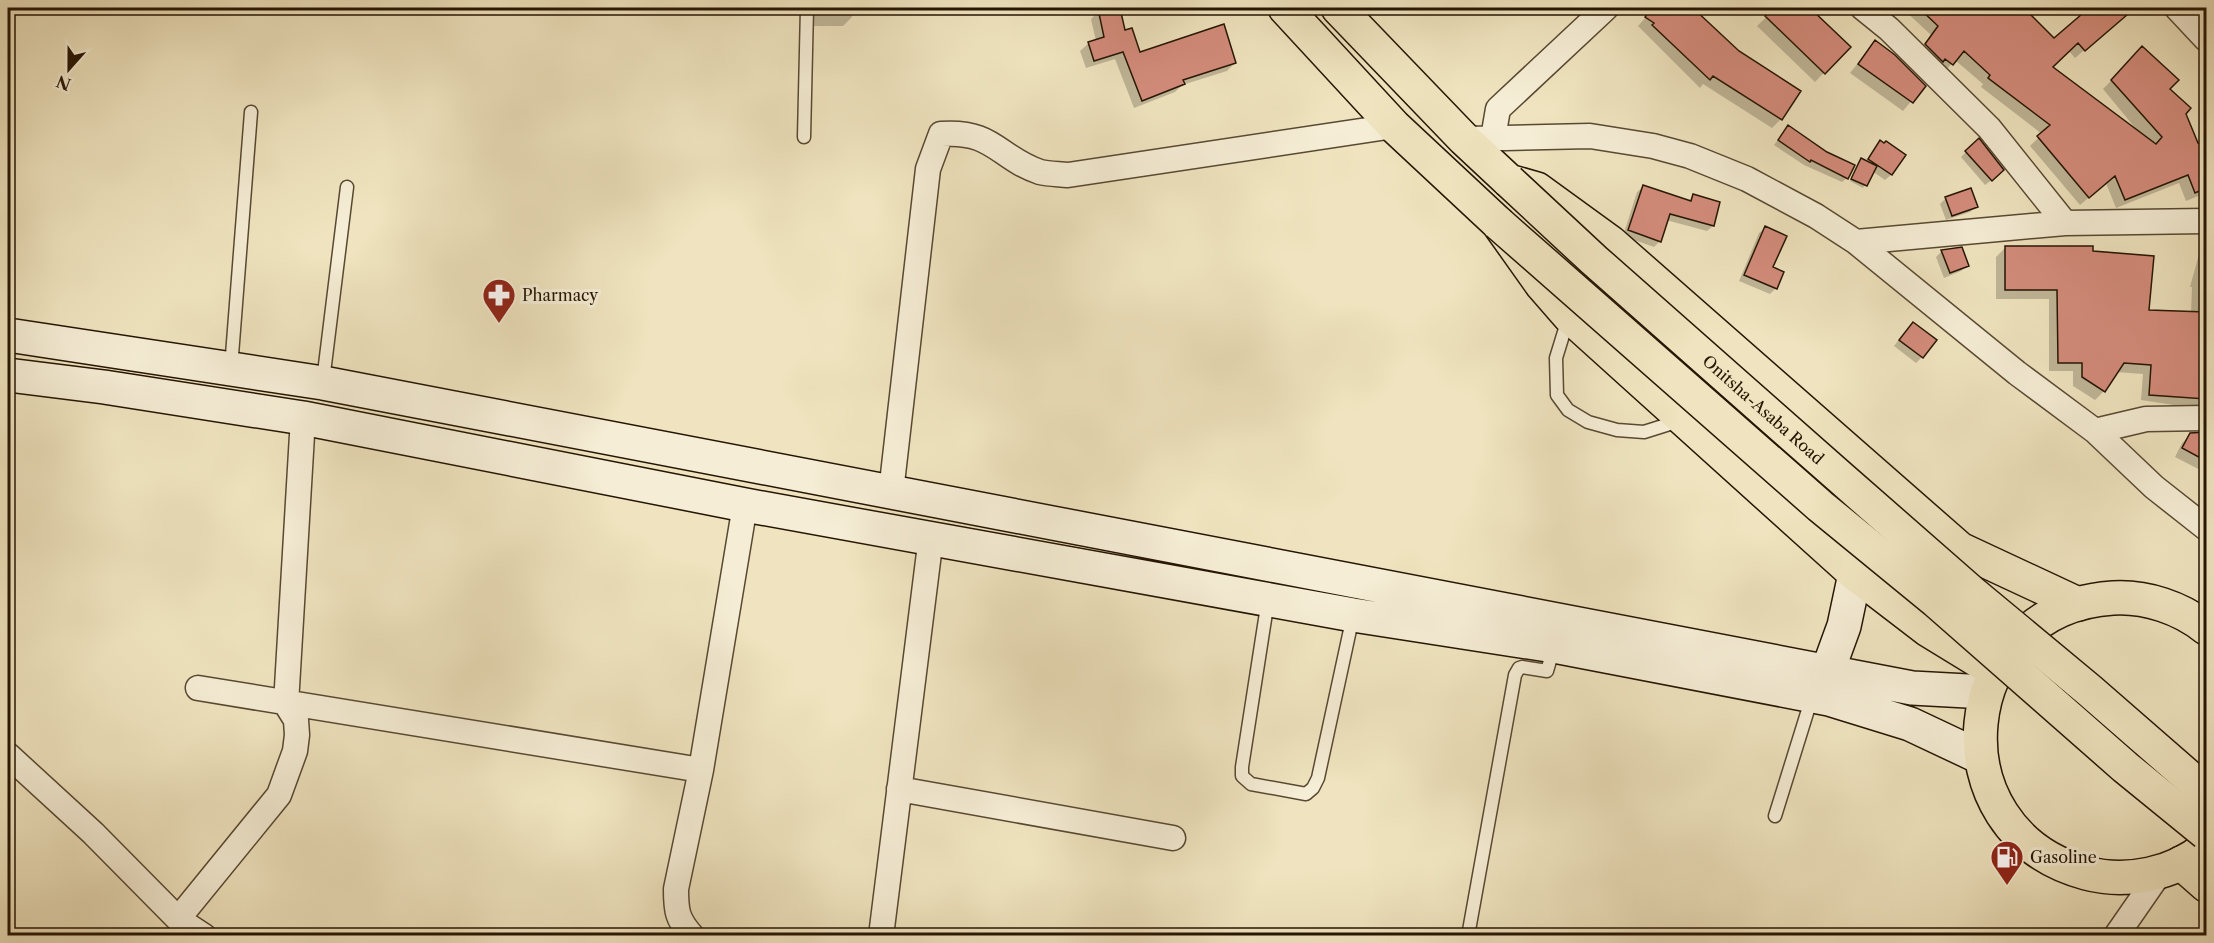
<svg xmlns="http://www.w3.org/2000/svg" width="2214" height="943" font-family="'Libre Caslon Text',serif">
<rect width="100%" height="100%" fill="#efe4bf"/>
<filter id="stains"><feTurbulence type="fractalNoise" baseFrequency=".00333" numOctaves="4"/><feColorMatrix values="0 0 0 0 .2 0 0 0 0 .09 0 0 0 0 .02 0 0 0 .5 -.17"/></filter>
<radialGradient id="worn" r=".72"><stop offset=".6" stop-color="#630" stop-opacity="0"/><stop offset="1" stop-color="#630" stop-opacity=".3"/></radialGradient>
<path fill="#0003" d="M812 8H852V17L843 26H813Z
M1118 8 1124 32 1139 54 1235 63 1227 71 1182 85 1175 92 1134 108 1115 59 1086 68 1080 51 1089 43 1096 41 1091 19 1099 11Z
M1654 8H1659L1665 13 1670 8H1691L1738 52 1781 119 1772 128 1703 84 1700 88 1638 26Z
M1776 8H1808L1849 47 1815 82 1757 26Z
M1902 8H2022L2054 40 2092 8H2133L2075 58 2069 51 2051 67 2141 135 2103 89 2134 57 2168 89 2184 113 2197 145 2206 141V193L2186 201 2179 183 2116 208 2106 183 2080 205 2030 146 2042 134 1981 87 1983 84 1955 60 1943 73 1917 54 1931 35Z
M1875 42 1924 86 1903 111 1850 73Z
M1788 127 1827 153 1847 178 1842 182 1804 165 1774 145Z
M1880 142 1904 155 1891 175 1885 180 1872 171 1863 188 1850 181 1859 163 1865 162Z
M1966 152 1997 176 1985 185 1961 157Z
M1643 187 1688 202 1693 196 1713 226 1707 231 1666 220 1660 241 1654 247 1623 236 1637 192Z
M1946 198 1976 206 1970 212 1946 220 1940 204Z
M1765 228 1776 288 1770 294 1739 281 1759 233Z
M2006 247 2092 252 2148 312 2191 313 2192 287H2190L2199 254 2206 247V410L2141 400 2143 374 2116 372 2104 391 2095 400 2073 386V371H2049V299H1996V257Z
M1961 248 1967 265 1961 271 1944 278 1936 257 1941 252Z
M1907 329 1922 357 1916 363 1894 346Z
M2191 434H2206V473L2175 457 2182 443Z"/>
<path fill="#d48c7c" stroke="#251503" stroke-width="1.5" d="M1108 8H1120L1125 30 1132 28 1140 52 1224 24 1236 63 1183 80 1185 84 1142 101 1123 52 1094 61 1088 42 1104 37 1098 9Z
M1652 8H1693L1739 51 1801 91 1782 120 1713 76 1710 80 1652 25 1654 23 1645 17Z
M1774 8H1810L1851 47 1825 74 1765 16Z
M1919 8H2024L2054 38 2089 8H2135L2085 51 2078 43 2053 67 2156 144 2162 137 2111 80 2142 46 2179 80 2170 89 2191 108 2186 114 2198 143 2206 139V188L2195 193 2188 175 2125 200 2115 176 2089 198 2037 136 2050 125 1988 78 1990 75 1964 51 1953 65 1945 59 1943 62 1925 44 1938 26Z
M1875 40 1895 55 1926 86 1913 103 1858 64Z
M1788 125 1827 152 1855 165 1848 179 1811 160 1810 162 1778 140Z
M1979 138 2004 170 1992 181 1965 151Z
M1880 140 1884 143 1886 141 1906 155 1892 175 1868 159Z
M1861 158 1877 166 1867 186 1851 179Z
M1643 185 1691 201 1693 194 1720 202 1714 226 1670 214 1661 242 1628 230Z
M1971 188 1978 207 1952 216 1945 197Z
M1765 226 1787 236 1773 267 1784 272 1777 289 1744 275Z
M2005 246H2093V251L2154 256 2149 310 2206 312V399L2149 395 2151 365 2124 363 2105 392 2082 377V363H2058L2057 290H2005Z
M1962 247 1969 266 1950 273 1941 250Z
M1913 322 1937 340 1923 358 1899 340Z
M2206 432V461L2182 448 2190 433Z"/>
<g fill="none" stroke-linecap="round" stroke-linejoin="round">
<defs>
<path id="lane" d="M804 137 807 8
M1568 319 1556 358 1557 395 1568 410 1588 422 1617 430 1644 432 1679 421
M231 368 251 112
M323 381 347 187
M1268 600 1242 767V776L1251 784 1306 794 1313 788 1318 778 1353 616
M1775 816 1812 697
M1468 936 1515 675 1519 668 1522 667 1547 671 1554 647"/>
<path id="street" d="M1863 8 1889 29 1989 128 2065 223
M2177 8 2206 39
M1493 138 1498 109 1606 8
M1464 139 1590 136 1653 146 1690 156 1747 179 1816 216 1856 242 2065 223 2206 221
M1856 242 2017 373 2095 431 2146 419 2206 418
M2095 431 2154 487 2206 528
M891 492 928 169 941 134C994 130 998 158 1040 172 1048 174 1059 174 1068 175L1394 126
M198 688 701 770
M8 755 93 833 178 919 204 936
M899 789 1173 838
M178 919 279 795 295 751 297 735 296 720 286 704 303 418
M692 936C677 919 676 911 676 889L701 770 745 505
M881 936 931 537
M2116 936 2161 871"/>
<path id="secondary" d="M8 335 323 383 1912 688 1986 692
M8 375 104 387 303 418 745 505 1353 615 1554 646 1829 699 1910 724 1980 757
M1828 670 1844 626 1855 574"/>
<path id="primary" d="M2206 628C2181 608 2146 596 2113 598 1952 608 1931 831 2086 873 2127 884 2174 874 2206 847"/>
<path id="highway" d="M1285 8 1394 126 1498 223 1542 285 1569 316 1855 574 1928 630 1995 671
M1338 8 1464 139 1509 181 1537 189 1610 242 1960 549 2078 604
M2181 863 2206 885"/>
</defs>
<use href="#lane" stroke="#584932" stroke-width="15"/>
<use href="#street" stroke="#584932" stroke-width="27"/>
<use href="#secondary" stroke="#251503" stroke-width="36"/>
<use href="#primary" stroke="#251503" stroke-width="36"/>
<use href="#highway" stroke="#251503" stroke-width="36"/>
<use href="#lane" stroke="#f5edd5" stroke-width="12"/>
<use href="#street" stroke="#f5edd5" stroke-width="24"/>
<use href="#secondary" stroke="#f5edd5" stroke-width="33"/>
<use href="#primary" stroke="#efe4bf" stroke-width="33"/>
<use href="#highway" stroke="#efe4bf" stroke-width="33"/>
<defs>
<g id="highway-bridge">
<path id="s1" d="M1509 181 1594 260 1841 478 1971 592 2089 690 2206 792"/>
<path d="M1498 223 1820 506 1936 601 2125 767 2206 833"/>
</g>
</defs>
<use href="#highway-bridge" stroke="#251503" stroke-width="36" stroke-linecap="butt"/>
<use href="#highway-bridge" stroke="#efe4bf" stroke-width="33"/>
</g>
<defs>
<symbol id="pharmacy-pin" viewBox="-11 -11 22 30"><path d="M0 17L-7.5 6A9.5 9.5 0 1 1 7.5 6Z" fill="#8f2418" stroke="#f5edd5"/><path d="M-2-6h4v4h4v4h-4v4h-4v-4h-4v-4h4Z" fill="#fff"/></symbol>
<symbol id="fuel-pin" viewBox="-11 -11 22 30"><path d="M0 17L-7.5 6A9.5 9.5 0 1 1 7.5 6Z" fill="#8f2418" stroke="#f5edd5"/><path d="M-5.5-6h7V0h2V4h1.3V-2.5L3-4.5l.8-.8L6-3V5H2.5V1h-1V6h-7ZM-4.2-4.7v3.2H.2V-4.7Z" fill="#fff"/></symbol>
</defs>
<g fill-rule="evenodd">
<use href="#pharmacy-pin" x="480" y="276" width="38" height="52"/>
<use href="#fuel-pin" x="1988" y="838" width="38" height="52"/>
</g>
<g text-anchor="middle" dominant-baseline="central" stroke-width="6" stroke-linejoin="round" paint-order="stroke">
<g font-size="16" fill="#251503" stroke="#f5edd5" text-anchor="start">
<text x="522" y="295">Pharmacy</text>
<text x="2030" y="857">Gasoline</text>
</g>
<g font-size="16" fill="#251503" stroke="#f5edd5">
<text stroke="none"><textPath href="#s1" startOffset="342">Onitsha-Asaba Road</textPath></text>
</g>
</g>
<rect width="2214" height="943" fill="none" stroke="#efe4bf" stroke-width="30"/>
<rect x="9" y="9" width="2196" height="925" fill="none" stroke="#251503" stroke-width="3"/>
<rect x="15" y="15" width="2184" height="913" fill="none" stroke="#251503" stroke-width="1.5"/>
<g transform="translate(69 69) rotate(201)" stroke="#f5edd5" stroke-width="4.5" paint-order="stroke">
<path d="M0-4.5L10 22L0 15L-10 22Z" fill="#251503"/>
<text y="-9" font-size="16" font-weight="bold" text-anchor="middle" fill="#251503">N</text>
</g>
<rect width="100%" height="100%" filter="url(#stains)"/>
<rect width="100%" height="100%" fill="url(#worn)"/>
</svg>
